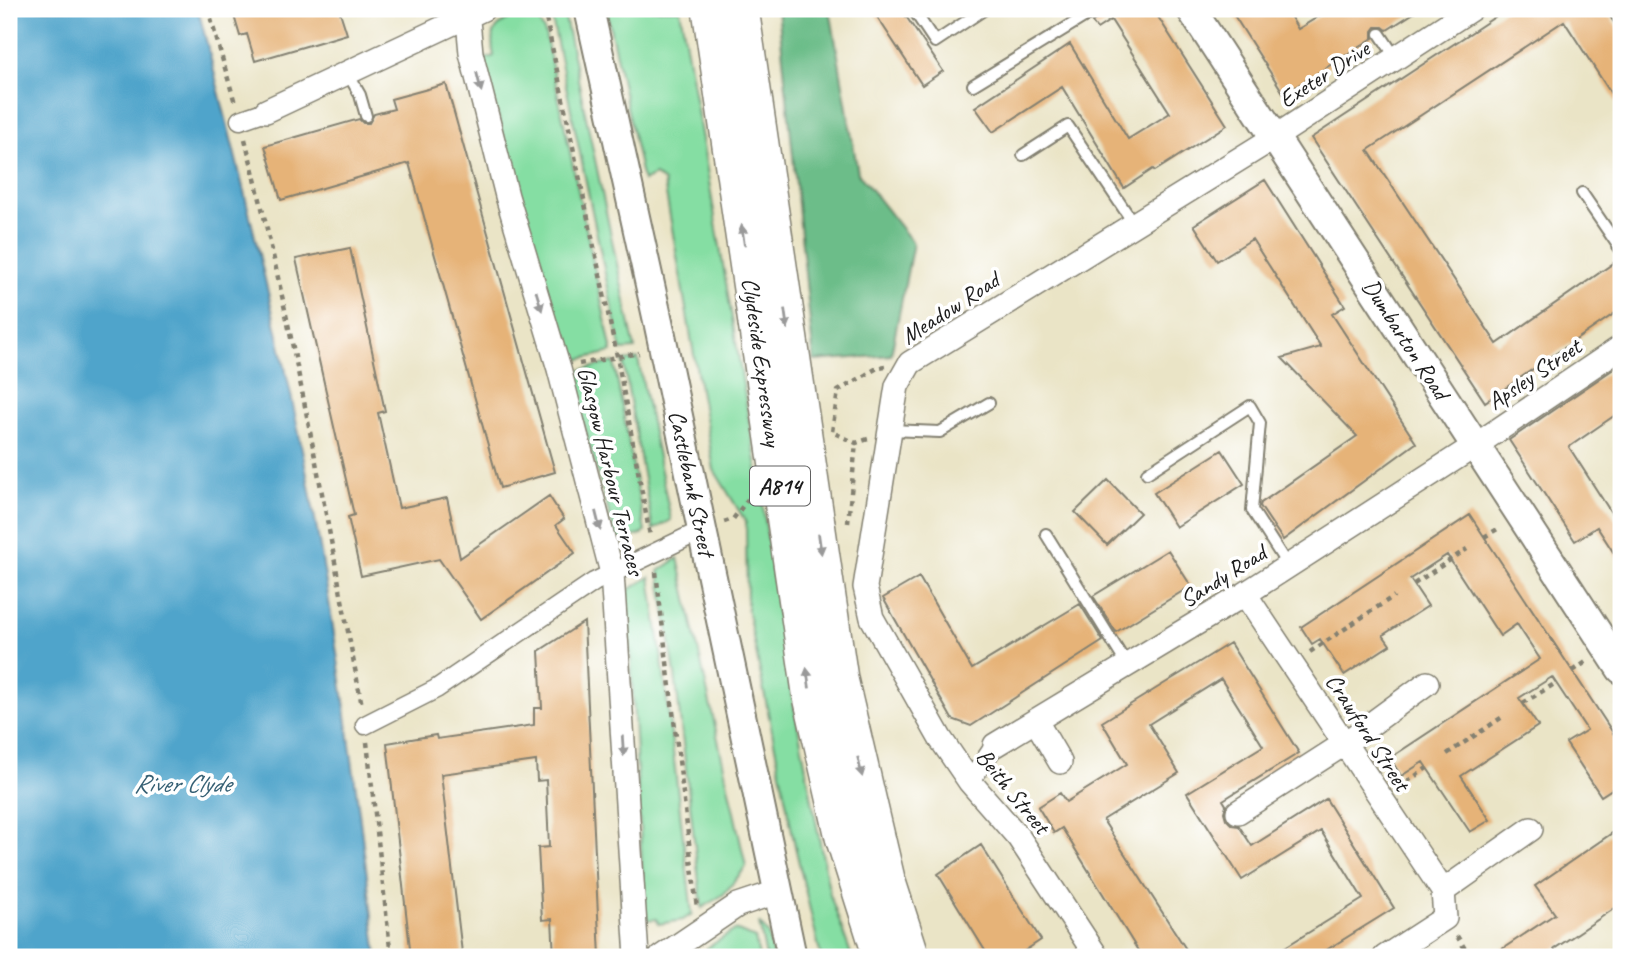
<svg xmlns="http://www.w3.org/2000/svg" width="1630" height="966" font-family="Caveat,sans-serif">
<rect width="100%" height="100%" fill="#fff"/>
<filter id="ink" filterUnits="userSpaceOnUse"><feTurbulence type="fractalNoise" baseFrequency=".0143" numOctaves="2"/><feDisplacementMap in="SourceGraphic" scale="14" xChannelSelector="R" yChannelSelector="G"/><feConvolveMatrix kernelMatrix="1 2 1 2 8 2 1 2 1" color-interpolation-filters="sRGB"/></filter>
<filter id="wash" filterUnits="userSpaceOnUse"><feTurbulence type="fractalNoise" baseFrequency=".00686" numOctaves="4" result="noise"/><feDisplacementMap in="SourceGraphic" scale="28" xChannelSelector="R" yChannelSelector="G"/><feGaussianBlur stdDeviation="1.57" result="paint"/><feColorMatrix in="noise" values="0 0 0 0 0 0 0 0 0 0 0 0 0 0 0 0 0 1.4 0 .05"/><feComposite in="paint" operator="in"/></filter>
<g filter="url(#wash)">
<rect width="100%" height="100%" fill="#eae4c6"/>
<path fill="#85dea3" stroke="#507d60" stroke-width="2" d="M529 9H533L545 33 612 352 568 362 482 60 494 56C486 24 505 21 529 9Z
M550 9H561L564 13 635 349 621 350Z
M606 9H680L760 485 783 648 830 895 852 957H821L795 846 747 607 746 522 714 470 664 182 655 175 643 181Z
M638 359 671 520 653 530 623 361Z
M614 362 645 532 641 535 609 541 614 531 569 373Z
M678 558 746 867 724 894 702 908 675 674 659 571Z
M650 577 664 675 692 914 683 920 658 924 657 919 645 920 630 643 623 637 620 595Z
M759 923 768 934 773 957H766Z
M735 930 755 938 759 957H707V948Z"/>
<path fill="#6cbd89" stroke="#446c52" stroke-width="2" d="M778 9H830L858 173 913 243 891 355 814 361Z"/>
<path fill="#4fa4cb" stroke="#366074" stroke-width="2" d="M9 9H198C228 125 257 241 283 358 327 555 353 757 377 957H9Z"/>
<g id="blocks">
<path fill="#e6b378" d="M232 9H339L347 34 255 61 247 34 240 36Z
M872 9H901L943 71 922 85Z
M1105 9H1153L1227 125 1155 171 1153 169 1124 188 1062 87 993 132 975 107 1070 44 1128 139 1170 113 1111 20 1097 29 1092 22 1102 15Z
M1230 9H1286L1298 29 1331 9H1420L1387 30 1383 27H1376L1373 31V38L1284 94Z
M1507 9H1605L1621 33V109L1564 21 1368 150 1497 344 1621 258V309L1485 402 1311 138Z
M446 84 555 472 500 488 409 163 281 200 265 146 359 119 363 123H369L374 114 394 109 391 99Z
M1265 180 1345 306 1332 314 1416 443 1283 540 1260 506 1261 503 1357 436 1282 358 1321 347 1252 239 1217 261 1194 225Z
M350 248 385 411 378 413 399 508 447 498 460 558 549 496 564 519 556 525 575 553 481 619 439 559 361 576 348 517 354 515 296 259Z
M1621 364V411L1569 447 1621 528V564L1597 527 1575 541 1509 440Z
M1222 450 1244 484 1176 527 1154 493Z
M1108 480 1140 513 1107 545 1075 512Z
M1470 515 1621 745V783L1601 796 1566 743 1587 730 1552 677 1519 698 1538 726 1461 776 1490 820 1470 832 1423 762 1401 776 1390 758 1540 659 1517 624 1500 636 1447 555 1410 579 1428 606 1383 635 1390 645 1344 675 1320 639 1312 644 1301 627Z
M1168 550 1191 586 1116 632 1093 596Z
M919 577 972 669 1080 604 1103 641 971 726 952 719 883 598Z
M584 622 600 957H554L552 919 542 920 538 848 549 847 546 780 537 781 536 761 441 774 462 953 435 957H411L387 743 436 735 437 739 534 725V708H542L539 651Z
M1230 643 1299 753 1223 800 1226 805 1224 812 1226 819 1232 825 1239 826 1252 846 1326 799 1394 908 1315 957H1269L1363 899 1321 831 1242 880 1187 793 1263 746 1221 679 1149 724 1179 773 1103 820 1191 957H1142L1062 828 1054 833 1038 807 1060 793 1066 802 1127 764 1102 722Z
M1621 827V904L1554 949 1560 957H1490L1555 914 1535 886Z
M981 845 1041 940 1015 957H989L938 874Z"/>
</g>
</g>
<g filter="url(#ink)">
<use href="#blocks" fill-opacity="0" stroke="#838071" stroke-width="2"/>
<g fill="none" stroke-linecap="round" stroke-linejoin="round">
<defs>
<path id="service" d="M913 9 935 42 985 9
M1380 34 1396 58
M347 72 360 95 366 116
M973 85 1097 9
M1023 155 1068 126 1134 224
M1582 193 1621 250
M890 430 940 432 989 403
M1147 473 1250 406 1260 423 1252 510 1288 566
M1046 534 1127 665"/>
<path id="pedestrian" d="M240 120 266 111
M365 725 436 689 594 582 702 530
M970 782 995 745"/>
<path id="minor" d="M467 9 471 53 507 196 559 369 612 573 637 957
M266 111 483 9
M1245 594 1443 891 1445 918 1385 957
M1036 721 1060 762
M995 745 1245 594 1476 445 1621 347
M1238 812 1344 744 1427 683
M1443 891 1531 829
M661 957 738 905 777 892
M1097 957 1019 838 970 782 940 738 872 618 865 587 897 386 910 363 1275 137 1471 9"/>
<path id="tertiary" d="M589 9 658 321 792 957
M1191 9 1621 669"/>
<path id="primary" d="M710 9 810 692 843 837 881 957
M741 9 840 679 887 879 912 957"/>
</defs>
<use href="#service" stroke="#838071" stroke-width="14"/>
<use href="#pedestrian" stroke="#838071" stroke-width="21"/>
<use href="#minor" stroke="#838071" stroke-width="26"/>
<use href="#tertiary" stroke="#838071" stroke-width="32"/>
<use href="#primary" stroke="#838071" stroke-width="38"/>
<path stroke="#838071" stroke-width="4.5" stroke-dasharray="5 5" stroke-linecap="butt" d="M208 9 235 103
M544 9 617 356 650 536
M245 139C293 326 326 516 362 706
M579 364 639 353
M868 439 856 443 832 432 838 391 879 367 885 366
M724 522 733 519 748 499
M848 523 856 443
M1484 537 1501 527
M656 572 697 908
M1414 584 1467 549
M1310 652 1394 596
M1573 671 1586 662
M1523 703 1556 683
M367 742 391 957
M1447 754 1504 716
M1399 787 1427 768
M1457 936 1470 957
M1612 957 1621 947"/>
<use href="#service" stroke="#fff" stroke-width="10"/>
<use href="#pedestrian" stroke="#fff" stroke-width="18"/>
<use href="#minor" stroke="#fff" stroke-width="23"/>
<use href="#tertiary" stroke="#fff" stroke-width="28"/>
<use href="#primary" stroke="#fff" stroke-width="35"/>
</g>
<defs><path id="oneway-solid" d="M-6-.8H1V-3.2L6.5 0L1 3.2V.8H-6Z" transform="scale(1.75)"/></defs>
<g fill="#999">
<use href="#oneway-solid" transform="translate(479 82) rotate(76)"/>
<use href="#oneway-solid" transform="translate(743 235) rotate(-98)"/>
<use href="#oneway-solid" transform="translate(539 301) rotate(73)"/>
<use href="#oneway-solid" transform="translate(786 319) rotate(82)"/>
<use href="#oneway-solid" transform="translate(598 521) rotate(76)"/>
<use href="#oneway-solid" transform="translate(820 544) rotate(82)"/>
<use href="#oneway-solid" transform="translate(808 678) rotate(-98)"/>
<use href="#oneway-solid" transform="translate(623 746) rotate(86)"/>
<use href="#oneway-solid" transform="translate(860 767) rotate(77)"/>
</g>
</g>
<g text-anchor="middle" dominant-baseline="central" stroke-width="7" stroke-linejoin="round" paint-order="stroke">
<rect fill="#fff" stroke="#606060" stroke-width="2" x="750" y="466.5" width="60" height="39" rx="5"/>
<g font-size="23" font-weight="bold" fill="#1c1c1c">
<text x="780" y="486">A814</text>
</g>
<g font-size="24" fill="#1c1c1c" stroke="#fff">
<text transform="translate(1324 74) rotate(-33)">Exeter Drive</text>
<text transform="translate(950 308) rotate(-33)">Meadow Road</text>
<text transform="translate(1406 339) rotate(57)">Dumbarton Road</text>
<text transform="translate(762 362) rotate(82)">Clydeside Expressway</text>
<text transform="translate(1534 374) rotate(-34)">Apsley Street</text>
<text transform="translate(611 471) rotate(76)">Glasgow Harbour Terraces</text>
<text transform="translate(692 483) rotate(78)">Castlebank Street</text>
<text transform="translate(1223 576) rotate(-32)">Sandy Road</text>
<text transform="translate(1368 732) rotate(57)">Crawford Street</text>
<text transform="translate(1013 791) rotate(51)">Beith Street</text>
</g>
<g font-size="26" font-style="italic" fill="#366074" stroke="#fff">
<text x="182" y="783">River Clyde</text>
</g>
</g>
<rect width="1630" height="966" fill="none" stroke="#fff" stroke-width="35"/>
</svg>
